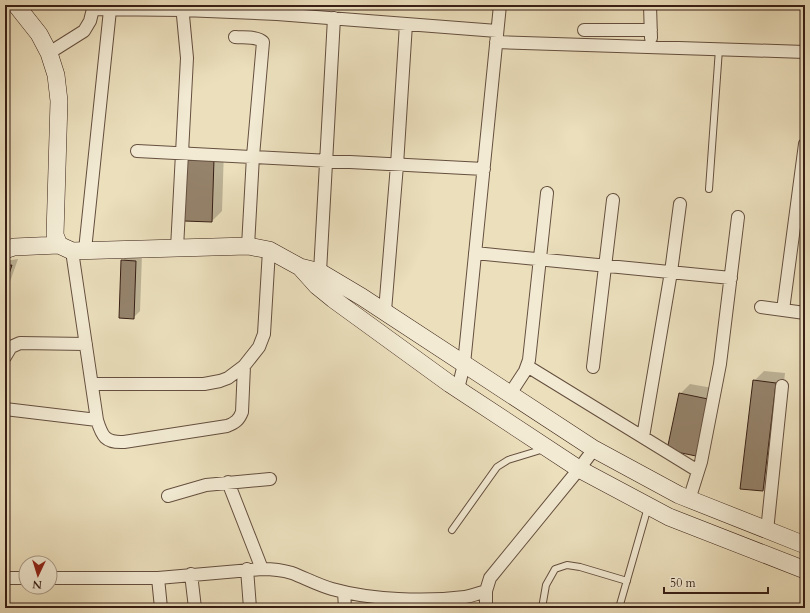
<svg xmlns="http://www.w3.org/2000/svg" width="810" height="613" font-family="Cardo,serif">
<rect width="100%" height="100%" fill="#ebdfbc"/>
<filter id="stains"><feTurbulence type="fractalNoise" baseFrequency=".005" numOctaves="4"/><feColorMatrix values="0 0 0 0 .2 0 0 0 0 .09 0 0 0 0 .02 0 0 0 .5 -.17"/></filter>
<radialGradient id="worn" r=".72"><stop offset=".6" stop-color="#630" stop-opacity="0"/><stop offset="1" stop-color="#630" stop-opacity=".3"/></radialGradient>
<path fill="#0003" d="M197 148 224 149 222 211 212 221Z
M129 254 142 255 140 311 133 318 122 261Z
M18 259 5 296V261Z
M764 371 785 373 773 480 763 490 754 381Z
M690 384 718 389 706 445 696 455 680 394Z"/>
<path fill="#95836c" stroke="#381f15" d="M186 158 214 159 212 222 184 221Z
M121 260 136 261 134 319 119 318Z
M12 265 5 286V266Z
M753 380 776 383 763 491 740 489Z
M679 393 708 399 696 456 667 450Z"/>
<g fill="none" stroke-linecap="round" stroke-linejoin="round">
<defs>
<path id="lane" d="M709 189 719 49
M452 530 497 467 508 460 544 449
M542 608 546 585 555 569 567 565 580 567 627 581
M619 608 648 507"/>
<path id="street" d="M650 5 651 38
M584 30H651
M235 37C243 38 257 36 263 42L253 156 248 246
M496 42 805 52
M49 53 84 31 90 21 93 9 183 10 277 14 497 31
M137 151 484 169
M177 248 187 58 182 5
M85 250 110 10
M72 251 97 420C102 436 105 443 124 442L227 426C235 423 239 420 242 412L244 366
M475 253 731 278
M319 279 320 272 334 18
M761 307 805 313
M783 310 805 144
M385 311 397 165 406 24
M5 357 11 347 20 343 86 344
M527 366 698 471
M593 367 613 200
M92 384H204L220 381 228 378 244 366 259 347 264 334 269 250
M458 389 464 364 500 5
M510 394 525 371 529 360 547 193
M5 409 97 420
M643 437 671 272 680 204
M228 482 262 569
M168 496 206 485 270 479
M689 500 701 462 720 364 738 217
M767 531 782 386
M247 569 250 608
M191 574 195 608
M5 578H26
M50 578H158L262 569C272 569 282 570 292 573 305 578 318 585 332 589 371 600 425 602 465 597 472 596 479 593 486 591
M158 578 161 608
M344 592 345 608
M486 608V591L490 578 579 469 594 449"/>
<path id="secondary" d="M16 5 39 34 49 53 56 75 59 101 55 235 59 245 72 251 248 246 269 250 300 267 320 272 362 297 594 449 679 495 805 545
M5 250 14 247 59 245
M300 267 317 286 333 299 450 384 579 469 669 517 805 570"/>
</defs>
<use href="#lane" stroke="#654f3f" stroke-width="8"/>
<use href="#street" stroke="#654f3f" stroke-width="14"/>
<use href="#secondary" stroke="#381f15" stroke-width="18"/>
<use href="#lane" stroke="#f2ead3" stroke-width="6"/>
<use href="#street" stroke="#f2ead3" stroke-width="12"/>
<use href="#secondary" stroke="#f2ead3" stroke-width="17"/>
</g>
<rect width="810" height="613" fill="none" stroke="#ebdfbc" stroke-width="20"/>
<rect x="6" y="6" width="798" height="601" fill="none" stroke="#381f15" stroke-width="2"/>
<rect x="10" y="10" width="790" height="593" fill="none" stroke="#381f15"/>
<g transform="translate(38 575) rotate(184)"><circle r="19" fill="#f2ead3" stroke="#a89987"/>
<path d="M0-3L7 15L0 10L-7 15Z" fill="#8f2418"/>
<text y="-6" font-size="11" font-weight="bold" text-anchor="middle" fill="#381f15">N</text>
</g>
<path d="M664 587v6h104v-6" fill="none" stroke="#381f15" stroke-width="2"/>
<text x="670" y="587" font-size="12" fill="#381f15" stroke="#f2ead3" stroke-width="3" paint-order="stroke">50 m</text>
<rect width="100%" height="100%" filter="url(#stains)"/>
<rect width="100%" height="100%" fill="url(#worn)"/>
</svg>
